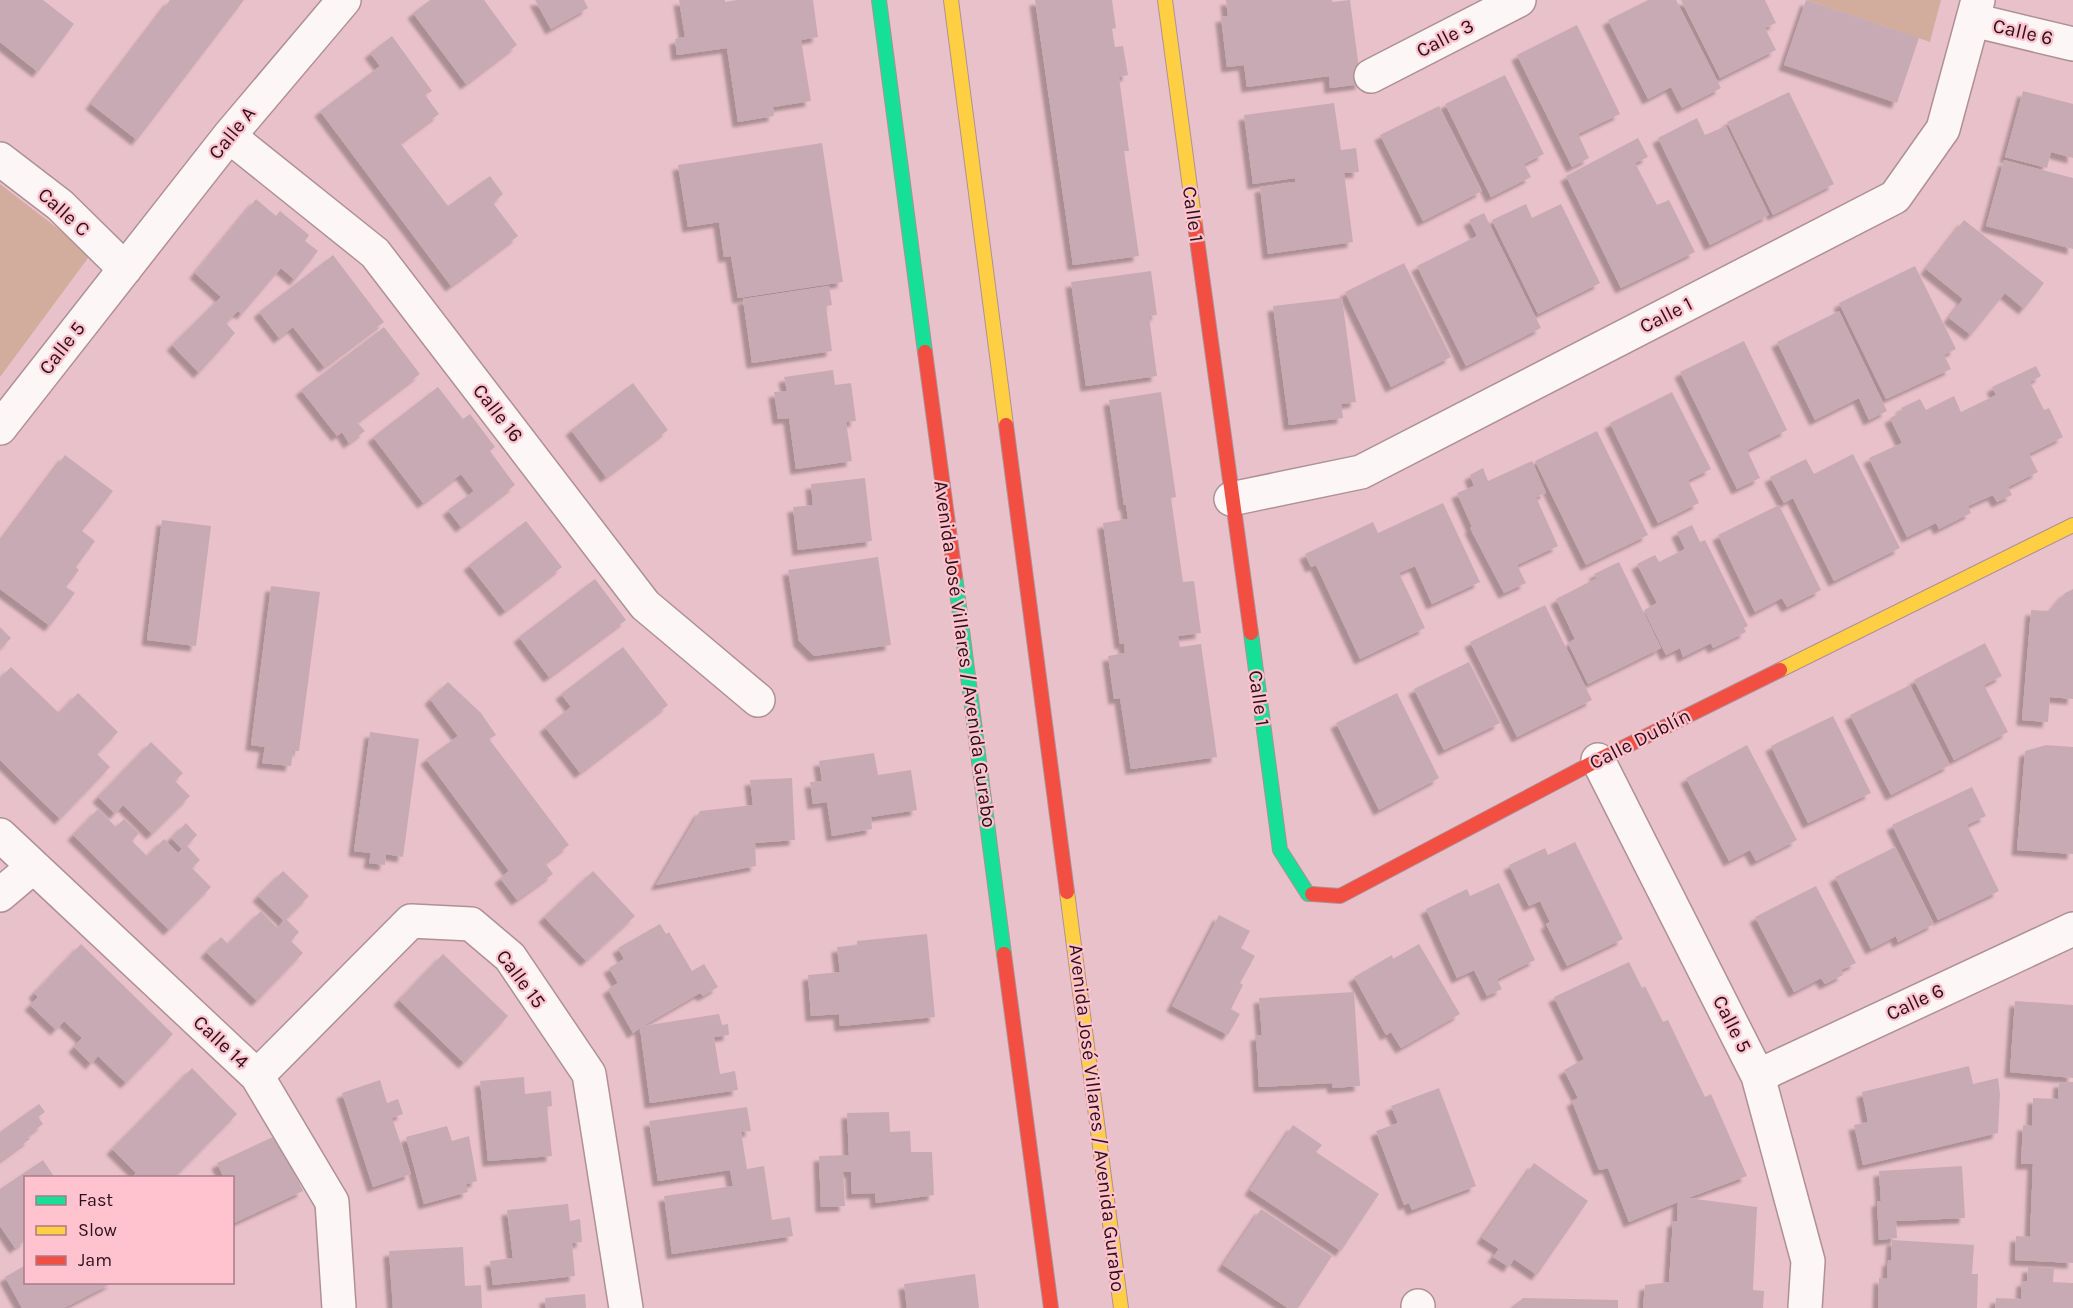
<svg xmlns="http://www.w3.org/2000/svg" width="2073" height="1308" font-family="Karla,sans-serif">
<defs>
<filter id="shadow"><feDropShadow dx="-5.5" dy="5.5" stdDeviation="1.5" flood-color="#0004"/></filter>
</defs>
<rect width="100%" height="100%" fill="#e9c1ca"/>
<path fill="#d2ad9e" d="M1806 0H1941L1930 42Z
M0 184 91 254 0 377Z"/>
<path fill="#c8aab5" filter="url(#shadow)" d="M0 0H43L74 24 38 72 0 42Z
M170 0H244L137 140 91 104Z
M430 0H484L517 45 466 84 413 13Z
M535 0H584L588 8 551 29Z
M679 0H725V2L737 0H813L818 37 801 40 811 101 773 107 774 116 738 122 727 48 677 55 675 39 685 37Z
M1035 0H1112L1116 28 1112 29 1115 47 1123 46 1128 75 1119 77 1129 151H1124L1139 256 1073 265Z
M1226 0H1332V2L1350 0 1361 84 1330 88 1329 76 1247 87 1244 65 1227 67 1221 17 1228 16Z
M1648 0H1676L1721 88 1682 108 1671 87 1648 99 1608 20Z
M1681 0H1765L1776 23 1765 28 1776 50 1720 78Z
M1806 0 1919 38 1897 103 1784 65Z
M1577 25 1620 114 1578 134 1589 158 1572 167 1517 55Z
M392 36 432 91 425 95 439 114 400 143 448 206 490 176 503 194 493 203 518 236 451 286 320 111 380 66 370 53Z
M1505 75 1544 154 1524 164 1531 177 1491 197 1445 104Z
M2023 91 2073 104V158L2051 152 2047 168 2005 157Z
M1789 92 1834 184 1773 215 1727 122Z
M1334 103 1341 150 1356 148 1359 172 1344 173 1353 242 1268 254 1260 187 1295 182V178L1253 184 1244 115Z
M1439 106 1482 191 1423 221 1380 135Z
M1697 118 1705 135 1726 126 1769 215 1710 245 1658 138Z
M1638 138 1648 157 1635 163 1657 205 1669 200 1695 252 1621 288 1566 176Z
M822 143 843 282 738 298 731 256 724 257 719 222 688 227 678 165Z
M2004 160 2073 178V249L1986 226Z
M256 199 276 216 280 211 309 235 305 241 318 251 295 280 281 268 242 314 238 311 226 323 235 333 199 373 172 345 221 297 195 273Z
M1526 204 1532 218 1561 204 1600 283 1538 314 1492 220Z
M1484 213 1541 328 1466 366 1417 266 1477 236 1469 220Z
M1964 220 2044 283 2024 309 2005 293 1971 335 1949 318 1963 299 1926 269Z
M333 255 384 322 324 367 293 327 279 338 259 312Z
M1404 263 1451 357 1391 387 1345 292Z
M1915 266 1956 349 1944 355 1951 369 1886 399 1839 303Z
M1151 271 1157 315 1149 316 1157 376 1086 386 1071 282Z
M829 286 832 305 826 306 832 351 752 363 743 299Z
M1342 298 1356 402 1341 404 1343 418 1289 425 1273 306Z
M1839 311 1887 411 1869 420 1859 398 1815 420 1777 342Z
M384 327 420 374 357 422 365 431 349 443 342 432 337 436 301 390Z
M1744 341 1787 430 1747 450 1760 478 1737 489 1680 372Z
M2036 366 2041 376 2030 382 2044 410 2049 408 2063 437 2029 454 2038 472 2008 487 2012 495 1997 502 1993 495 1968 506 1971 513 1939 529 1936 523 1907 537 1869 458 1902 443 1890 418 1903 411 1901 408 1920 399 1926 410 1954 396 1961 412 1996 395 1992 387Z
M833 370 835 385 851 383 856 421 846 422 852 461 796 469 789 418 778 419 774 392 787 391 784 377Z
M633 383 668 430 606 477 571 430Z
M438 387 463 419 470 414 495 447 490 451 515 485 461 527 448 510 474 491 461 474 423 503 373 437Z
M1161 392 1176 497 1171 498 1183 582 1194 581 1201 633 1178 636 1180 647 1201 644 1217 757 1131 769 1120 698 1114 699 1108 656 1125 653 1124 643 1120 644 1103 523 1128 519 1126 505H1124L1109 400Z
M1672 392 1711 469 1688 480 1699 503 1658 523 1610 423Z
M1597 431 1648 535 1586 565 1535 461Z
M1853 454 1900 548 1834 581 1793 498 1784 503 1770 477 1806 459 1814 474Z
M65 455 113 491 82 531 95 541 76 567 79 570 66 587 75 593 50 626 0 589V542Z
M1532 461 1546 493 1536 497 1558 546 1517 565 1526 583 1504 593 1470 528 1472 527 1457 493 1474 486 1470 475 1483 468 1488 481Z
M865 478 872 541 798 550 793 507 813 505 811 484Z
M1443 503 1480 582 1432 604 1415 566 1399 573 1425 628 1360 659 1316 565 1311 567 1305 554 1373 522 1378 533Z
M1779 505 1821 590 1787 607 1782 598 1755 612 1718 535Z
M162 520 211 526 196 646 147 640Z
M526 521 562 567 505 611 469 565Z
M1692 525 1700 542 1705 540 1748 626 1744 628 1746 632 1713 648 1711 643 1683 657 1680 648 1666 655 1644 610 1657 603 1637 564 1655 555 1659 562 1685 549 1677 532Z
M878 557 891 645 814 656 799 641 788 570Z
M1619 562 1661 648 1588 684 1568 643 1575 639 1556 599 1597 578 1594 574Z
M595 579 626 620 549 677 519 637Z
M271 586 320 592 299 751H293L291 766 262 763 265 747 251 745Z
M2073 589V699L2050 697 2048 722 2022 720 2031 610 2050 611 2065 593Z
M1545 605 1592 700 1517 737 1470 642Z
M0 627 11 638 0 649Z
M1985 643 2002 676 1984 685 2008 732 1954 760 1914 680Z
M623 647 668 705 580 773 545 727 571 707 561 694Z
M1469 662 1500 723 1444 750 1414 689Z
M11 667 59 713 78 693 118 732 97 754 110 767 60 819 0 760V678Z
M448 682 481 713 496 735 489 739 569 845 545 863 553 874 517 900 500 878 509 871 426 759 458 736 430 699Z
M1910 685 1950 765 1891 795 1850 715Z
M1397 693 1439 778 1379 810 1336 723Z
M1833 716 1871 793 1808 823 1771 746Z
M370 732 419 739 403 857 386 854 385 865 369 863 371 853 354 851Z
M151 742 183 773 175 781 190 796 152 834 123 805 115 814 98 797Z
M1747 745 1797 840 1756 861 1750 850 1729 861 1686 778Z
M2046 745 2073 747V854L2017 850 2025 751Z
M874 753 878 775 911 770 917 810 871 817 872 829 832 836 827 802 813 804 810 782 822 781 819 761Z
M792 778 795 840 755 843 756 866 656 885 700 811 753 805 750 780Z
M1972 787 1986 816 1967 825 1999 891 1938 920 1892 825Z
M98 809 116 827 124 819 139 833 132 841 147 856 164 839 178 853 182 849 171 838 186 823 197 835 187 846 200 860 192 868 211 887 169 930 73 835Z
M1575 842 1623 939 1567 966 1546 924 1550 922 1540 901 1529 906 1509 865 1545 848 1548 855Z
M1895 847 1934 924 1898 942 1896 936 1871 949 1835 877Z
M283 871 309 896 286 919 299 932 291 941 303 953 257 1001 206 952 221 937 228 944 261 911 277 928 284 921 258 896Z
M593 871 635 916 586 961 544 917Z
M1499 883 1535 960 1497 979 1502 989 1487 996 1474 970 1457 978 1426 909 1467 889 1470 896Z
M1816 886 1856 963 1841 970 1843 975 1825 984 1821 978 1794 992 1755 917Z
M1219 915 1250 931 1241 948 1255 956 1240 983 1243 985 1231 1009 1240 1014 1228 1035 1172 1006Z
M660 924 666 934 669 932 692 971 704 964 718 987 703 996 700 993 643 1026 719 1014 722 1025 728 1024 729 1035 714 1037 720 1074 735 1071 738 1090 650 1103 640 1028 633 1033 608 989 618 983 609 968 624 959 618 948Z
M927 934 935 1017 840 1026 839 1014 811 1016 808 975 840 972 837 947 857 945V941Z
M81 944 173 1034 126 1083 98 1056 91 1064 74 1047 82 1038 64 1021 56 1030 30 1005 38 997 34 993Z
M1419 944 1460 1014 1401 1048 1391 1032 1386 1035 1354 977 1392 955 1393 959Z
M443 954 508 1016 464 1063 399 1000Z
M1629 962 1642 988 1645 986 1663 1022 1668 1020 1705 1097 1711 1094 1747 1176 1688 1198 1757 1207 1753 1290 1764 1291 1763 1308H1643L1645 1285 1669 1282 1673 1221H1677L1678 1202 1629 1222 1608 1168 1599 1170 1572 1101 1578 1098 1564 1070 1584 1059 1554 997Z
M1354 992 1360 1086 1333 1088 1332 1083 1259 1087 1256 1035H1262L1259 998Z
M2015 1001 2073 1005V1078L2010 1072Z
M1969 1066 1973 1084 1998 1078 2000 1094 1998 1133 1863 1165 1854 1125 1868 1122 1862 1092Z
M192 1068 237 1114 174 1178H131L136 1173 112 1149Z
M524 1077 525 1094 551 1091 552 1106 547 1107 552 1156 488 1161 480 1081Z
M380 1080 387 1103 398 1099 403 1114 392 1118 411 1174 373 1187 342 1093Z
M2059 1082H2073V1263L2015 1260 2016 1236 2030 1237 2033 1164H2021L2023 1125 2032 1126 2033 1098 2058 1099Z
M1439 1088 1476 1186 1412 1210 1409 1203 1404 1205 1376 1131 1398 1123 1391 1106Z
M39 1104 45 1112 38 1117 43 1124 27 1136 30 1139 0 1161V1132Z
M747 1107 751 1131 741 1132 747 1169 764 1166 772 1220 790 1217 793 1236 672 1254 664 1196 733 1186 730 1170 658 1181 649 1121Z
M889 1112 890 1132 910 1131 911 1152H932L934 1195 876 1203 875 1193 852 1194 851 1172H843L845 1206 821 1207 819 1156 849 1155 847 1113Z
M1293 1125 1322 1145 1316 1152 1379 1194 1341 1251 1250 1190Z
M447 1126 452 1141 469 1136 477 1181 466 1184 468 1192 424 1204 406 1137Z
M277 1135 303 1191 232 1224V1178H224L217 1163Z
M43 1160 55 1178H26V1240L15 1248 0 1226V1189Z
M1534 1163 1588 1201 1537 1275 1514 1259 1509 1267 1493 1257 1499 1249 1482 1238Z
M1962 1166 1965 1218 1896 1221 1897 1238 1879 1240 1877 1201H1881L1879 1171Z
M568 1204 570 1221 580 1219 582 1242 572 1243 575 1276 493 1285 490 1261 513 1258 507 1210Z
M1261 1209 1332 1256 1298 1308H1288L1223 1265Z
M1892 1240 1974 1245 1972 1274H1978L1977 1308H1878L1879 1278 1887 1279 1888 1260 1891 1261Z
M463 1247 465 1286 481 1285 482 1308H393L389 1251Z
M26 1265V1282H114L64 1308H22L5 1277Z
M2028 1267 2054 1268 2053 1282 2073 1283V1308H1995L1996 1298 2021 1299 2022 1281H2027Z
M975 1274 979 1308H907L904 1284Z
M585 1294 586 1308H546L545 1298Z
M1523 1298 1618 1300V1308H1513V1306Z"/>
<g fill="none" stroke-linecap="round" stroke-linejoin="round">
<defs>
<path id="street" d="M1973 20 2073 44
M1371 76 1519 0
M229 136 375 253 645 605 758 700
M0 159 60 205 125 269
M0 428 229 136 344 0
M1231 499 1361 472 1895 197 1943 129 1978 0
M1598 760 1758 1076 1808 1261 1805 1308
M0 835 257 1076 332 1202 339 1308
M0 895 33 867
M257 1076 411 921 471 924 510 957 589 1074 626 1308
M1758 1076 2073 929
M1418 1306V1308"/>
<path id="fast" d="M879 0 925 352
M955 576 1004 954
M1251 633 1280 850 1308 894H1312"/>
<path id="slow" d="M951 0 1006 425
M1165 0 1195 225
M1780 670 2073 525
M1067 892 1121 1308"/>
<path id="jam" d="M1195 225 1251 633
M925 352 955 576
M1006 425 1067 892
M1312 894 1340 896 1598 760 1780 670
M1004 954 1051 1308"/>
</defs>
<use href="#street" stroke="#af9097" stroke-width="36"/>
<use href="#fast" stroke="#af9097" stroke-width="16"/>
<use href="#slow" stroke="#af9097" stroke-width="16"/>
<use href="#jam" stroke="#af9097" stroke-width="16"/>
<use href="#street" stroke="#fcf6f7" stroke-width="33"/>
<use href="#fast" stroke="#16e098" stroke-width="14"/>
<use href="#slow" stroke="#ffcf43" stroke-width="14"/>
<use href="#jam" stroke="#f24e42" stroke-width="14"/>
</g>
<g text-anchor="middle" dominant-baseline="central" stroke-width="4.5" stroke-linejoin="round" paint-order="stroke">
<g font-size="20" fill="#2b1118" stroke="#ffc2cf">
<text transform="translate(2023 32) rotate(13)">Calle 6</text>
<text transform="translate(1445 38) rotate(-27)">Calle 3</text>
<text transform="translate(232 133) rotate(-51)">Calle A</text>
<text transform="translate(64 212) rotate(42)">Calle C</text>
<text transform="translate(1193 214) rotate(82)">Calle 1</text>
<text transform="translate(1666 315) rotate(-27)">Calle 1</text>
<text transform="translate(62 348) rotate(-52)">Calle 5</text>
<text transform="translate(498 413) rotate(52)">Calle 16</text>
<text transform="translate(965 654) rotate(82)">Avenida José Villares / Avenida Gurabo</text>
<text transform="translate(1259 698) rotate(82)">Calle 1</text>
<text transform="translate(1640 739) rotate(-27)">Calle Dublín</text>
<text transform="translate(521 979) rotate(53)">Calle 15</text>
<text transform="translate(1915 1002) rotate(-25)">Calle 6</text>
<text transform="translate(1732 1024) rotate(63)">Calle 5</text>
<text transform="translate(221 1042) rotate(43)">Calle 14</text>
<text transform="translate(1097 1118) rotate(83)">Avenida José Villares / Avenida Gurabo</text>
</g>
</g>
<rect x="24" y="1176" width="210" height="108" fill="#ffc2cf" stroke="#aa7b86" stroke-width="1.5"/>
<rect x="36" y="1196" width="30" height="9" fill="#16e098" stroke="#aa7b86" stroke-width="1.5"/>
<text x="78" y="1206" font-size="18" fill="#2b1118">Fast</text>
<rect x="36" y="1226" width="30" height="9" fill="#ffcf43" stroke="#aa7b86" stroke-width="1.5"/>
<text x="78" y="1236" font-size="18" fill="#2b1118">Slow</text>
<rect x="36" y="1256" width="30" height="9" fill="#f24e42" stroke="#aa7b86" stroke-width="1.5"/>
<text x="78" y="1266" font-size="18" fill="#2b1118">Jam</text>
</svg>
